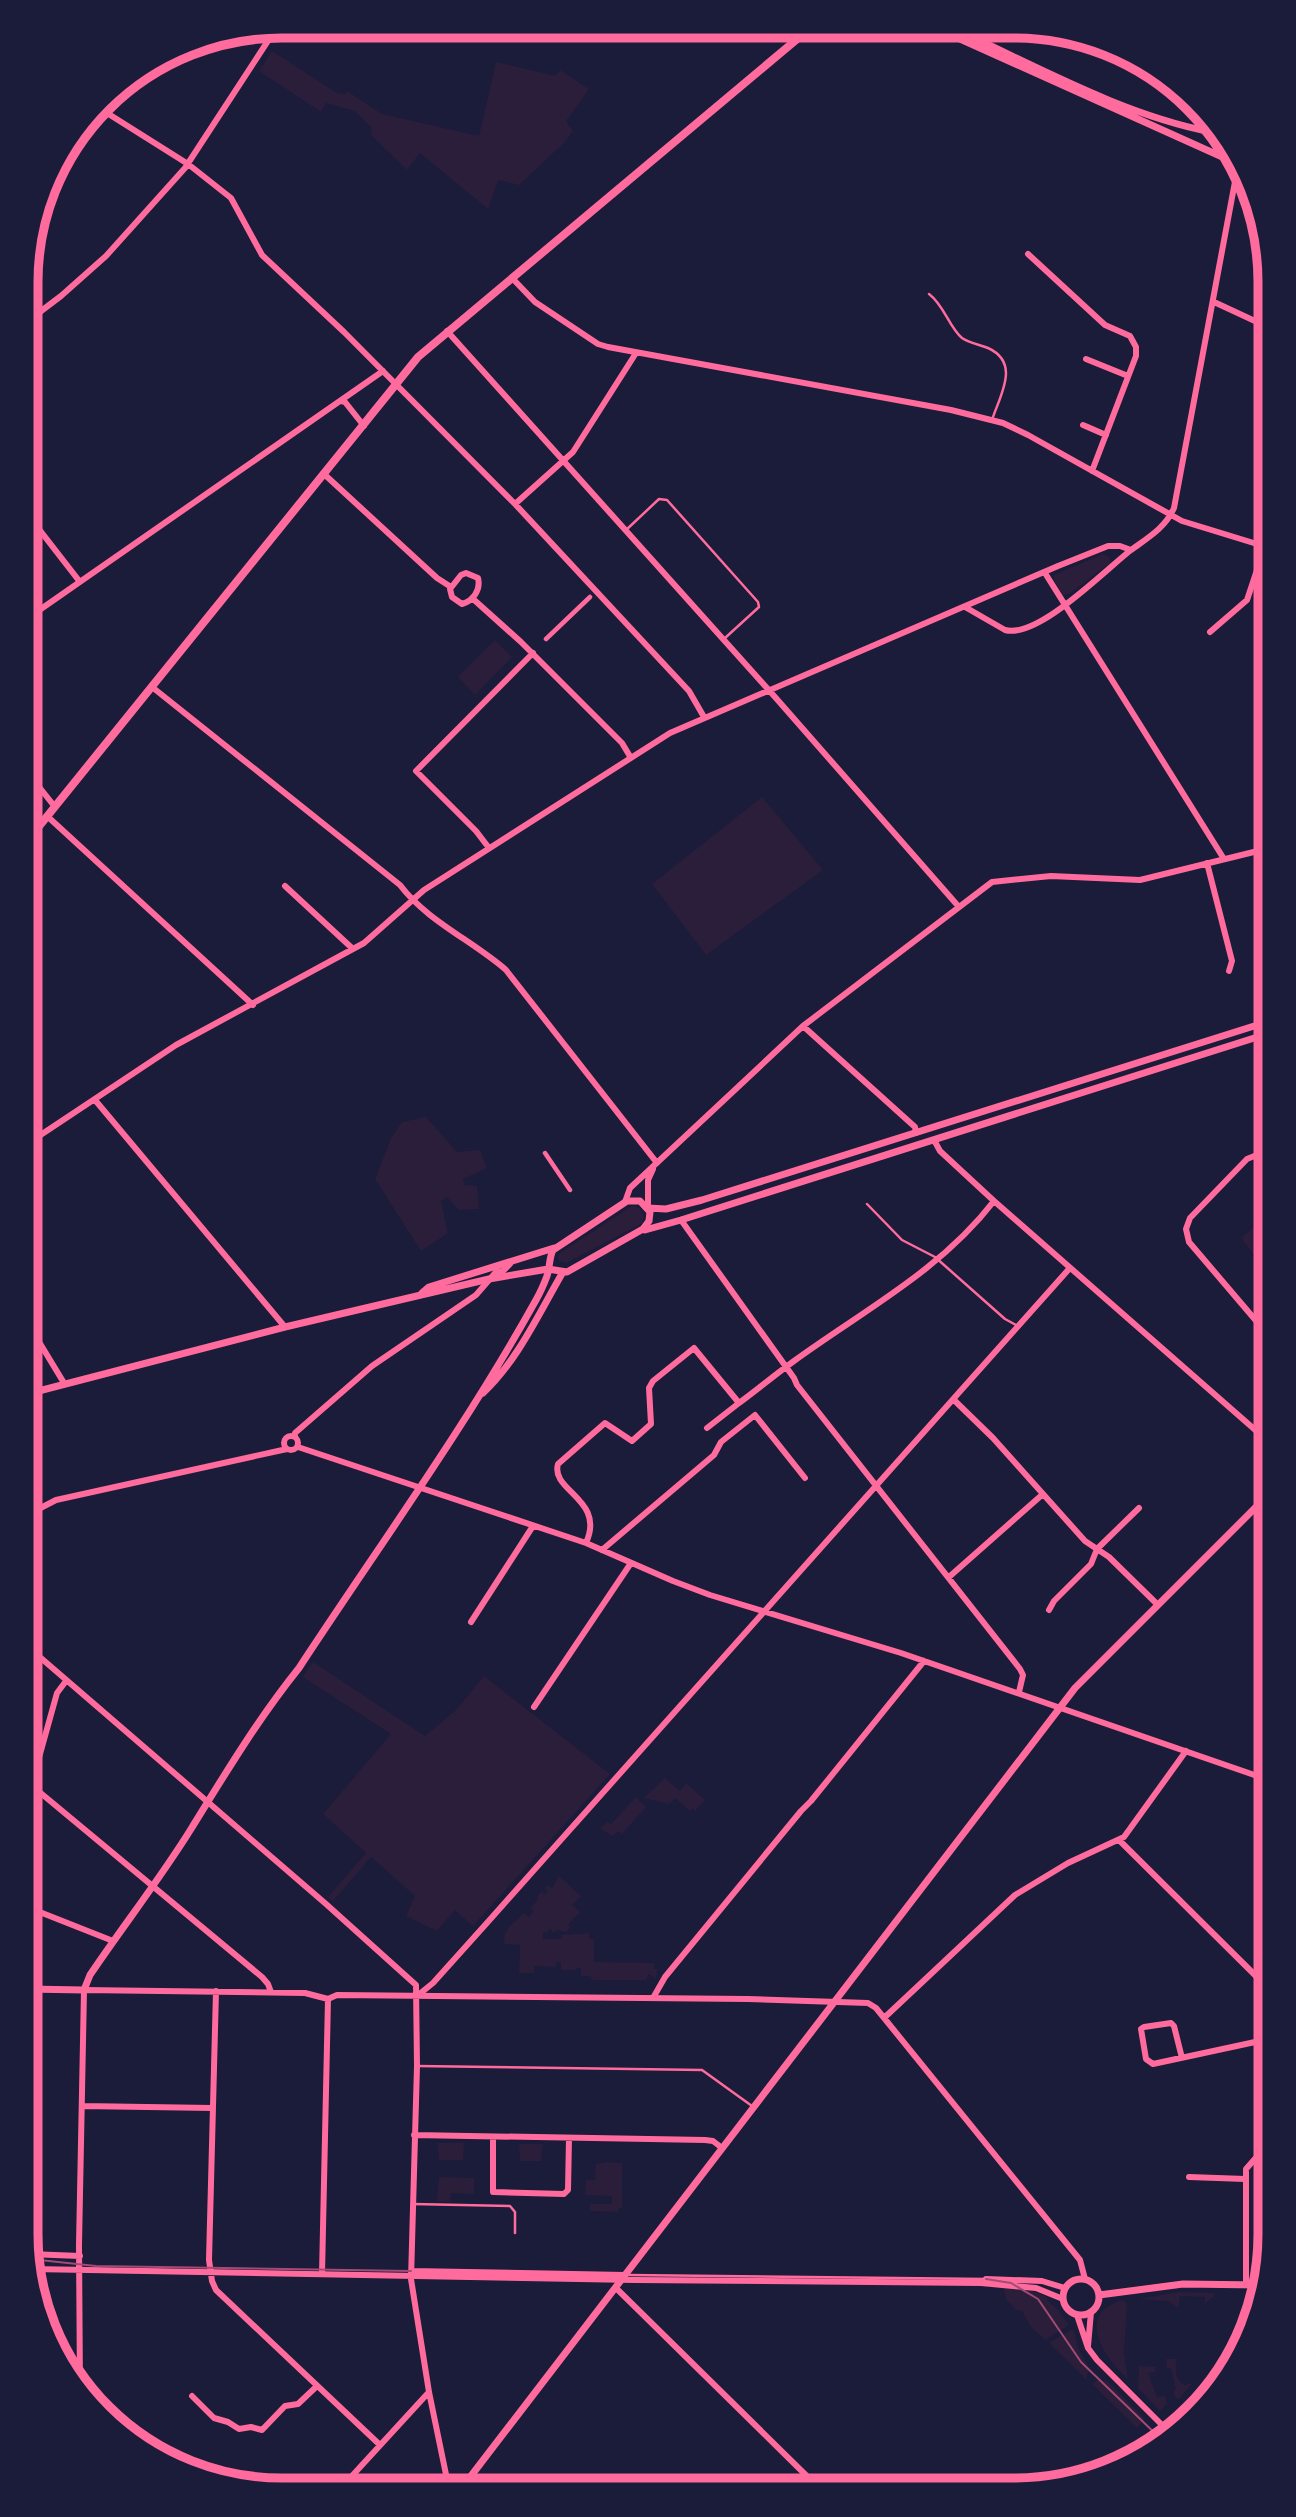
<svg xmlns="http://www.w3.org/2000/svg" width="1296" height="2517" font-family="'Space Grotesk',sans-serif">
<rect width="100%" height="100%" fill="#1b1b3a"/>
<path fill="#2a1e3b" d="M272 51 337 93 345 94 347 91 382 114 479 136 496 62 555 76 560 70 589 89 566 121 573 131 565 142 519 185 498 180 488 209 420 153 407 170 371 135 372 128 355 111 326 103 321 112 259 71Z
M1103 554 1110 557V563L1069 594 1063 595 1054 580V575Z
M495 640 512 657 475 695 458 677Z
M762 797 823 870 706 955 652 884Z
M426 1117 457 1152 480 1150 487 1168 463 1179 464 1185 477 1186 479 1209 459 1210 447 1197 441 1201 448 1233 421 1251 375 1179 391 1138 402 1122Z
M632 1206C643 1207 647 1215 641 1224L566 1263 559 1261 558 1257 560 1253Z
M1269 1214V1273L1241 1238Z
M313 1662 425 1736 457 1709 484 1676 610 1774 473 1926 455 1910 437 1931 406 1916 415 1896 371 1857 333 1901 328 1897 366 1853 323 1814 391 1734 303 1677Z
M665 1778 680 1791 686 1783 705 1800 695 1811 693 1808 690 1811 675 1798 669 1804 644 1798Z
M636 1797 646 1807 622 1834 618 1831 613 1836 600 1829 607 1822 611 1824Z
M559 1876 581 1896 572 1905 580 1912 568 1925 570 1928 566 1932 556 1930 555 1932H552V1930L549 1929 548 1932H543V1939H562V1935L589 1933 590 1939H594V1962L654 1963V1969H657L656 1979 649 1974 646 1980H593L590 1976H581V1968H576V1970H561V1962H556V1967L534 1966V1973H519L520 1945 504 1944 505 1932 508 1931V1928L524 1913 529 1917 534 1911 530 1908 538 1900 536 1898 542 1891 545 1894 548 1891 545 1888 548 1885 552 1888Z
M26 2051H36L35 2096H26Z
M438 2143H464L463 2160H439Z
M519 2144H543L541 2161H520Z
M26 2155H35L34 2200H26Z
M606 2162 622 2163V2208H619L618 2212 590 2211V2204H612V2196L585 2195 586 2180H595L596 2164Z
M439 2177 474 2178V2194L451 2193 450 2201H437Z
M1001 2286 1027 2289 1047 2297V2300L1059 2311 1069 2325 1045 2340 1031 2327 1022 2311 1016 2310 1006 2299 1004 2289Z
M1180 2292 1214 2293V2297L1207 2301 1205 2305V2297L1180 2296 1178 2308 1168 2301 1138 2299Z
M1123 2300 1127 2304 1124 2354 1128 2379C1104 2358 1074 2314 1123 2300Z
M1071 2330H1074L1078 2347 1089 2369 1086 2379 1049 2343Z
M1166 2359H1176C1176 2370 1174 2380 1185 2385L1193 2383 1179 2399 1175 2398 1173 2391 1176 2390 1171 2368 1167 2369Z
M1139 2366 1155 2367V2372L1148 2373 1157 2397 1165 2396 1167 2404 1160 2411 1138 2388Z
M1099 2379 1107 2381 1145 2419 1137 2428 1092 2384Z"/>
<g fill="none" stroke-linecap="round" stroke-linejoin="round">
<path stroke="#ff6b9d" stroke-width="2.5" d="M929 294C944 305 949 327 962 338 969 343 981 345 988 348 1021 363 1000 395 992 420
M625 531 659 499 667 500 758 602 759 607 725 638
M867 1204 902 1240 935 1257 1005 1319 1016 1325
M417 2066 702 2070 752 2106
M413 2204 510 2206 515 2212V2233
M629 2275 986 2279"/>
<path stroke="#ff6b9d" stroke-width="4.5" d="M546 639 590 597
M545 1153 570 1190"/>
<path stroke="#ff6b9d" stroke-width="6" d="M99 108 188 164 231 198 262 255 344 332 515 504 689 691 704 717
M1028 254 1105 325 1130 336 1136 347V356L1092 471
M512 278 535 302 598 344 608 347 951 410 1003 423 1028 435 1182 521 1270 548
M1214 302 1270 328
M28 321 61 296 106 256 185 168 277 27
M447 331 775 697 959 907
M1086 359 1128 376
M341 401 345 402 364 426
M1083 425 1106 435
M324 474 437 578 451 587
M515 504 573 452 636 353
M28 515 80 582
M466 573 478 578C481 590 473 601 462 604L452 597 450 589 461 575Z
M1045 573 1224 859
M472 598 521 642 622 743 631 758
M965 607 1005 630C1038 639 1104 571 1131 550
M28 618 383 371
M1210 632 1247 600 1265 546
M152 687 400 885C427 921 473 941 506 970L657 1163
M28 773 55 807
M47 816 253 1005
M489 848 476 831 416 771 533 653
M1207 863 1232 961 1229 971
M285 886 353 949
M803 1026 915 1127 916 1133
M95 1100 285 1327
M27 1121 40 1136
M934 1140 940 1151 994 1201 1269 1442
M27 1144 176 1045 364 943 424 890 670 733 1058 566 1108 546H1120L1131 550C1149 537 1165 528 1174 508L1237 171
M625 1202 630 1188 803 1026 992 882 1051 876 1140 880 1270 848
M648 1208V1180L653 1169
M681 1220 794 1378 797 1385 1020 1669 1023 1675 1019 1692
M27 1322 64 1383
M1269 1336 1189 1242 1186 1229 1190 1218 1247 1159 1269 1150
M954 1400 993 1438 1085 1541 1109 1557 1158 1605
M739 1403C758 1389 776 1374 794 1361 864 1310 940 1271 994 1201
M284 1443a7 7 0 1 1 14 0a7 7 0 1 1-14 0Z
M295 1437V1433L372 1366 476 1295 496 1272 503 1271 510 1264
M298 1447 586 1543 673 1581 710 1595 901 1653 1269 1780
M27 1515 56 1500 287 1449
M586 1543C606 1499 550 1491 558 1464L605 1423 632 1441 651 1424 649 1388 653 1381 694 1348 739 1403 707 1428
M602 1550 714 1455 721 1442 755 1415 805 1478
M949 1577 1043 1494
M1049 1610 1054 1601 1091 1564 1097 1549 1139 1508
M471 1622 533 1526
M27 1646 326 1904 416 1985 417 2066 411 2279 429 2392 449 2489
M66 1681 57 1693 35 1772 34 1781 37 1790 262 1977 268 1984 271 1992
M534 1707 631 1563
M1119 1840 1269 1989
M27 1907 113 1941
M216 1991 209 2260 212 2281 216 2290 380 2445
M417 1996 433 1983 486 1924 1069 1269
M653 1998 665 1977 801 1811 811 1801 924 1661
M884 2018 1015 1895 1068 1863 1124 1837 1186 1751
M1182 2058 1174 2026 1171 2023 1144 2027 1141 2029 1146 2059 1153 2064 1269 2039
M82 2106 212 2108
M414 2135 705 2140 713 2141 722 2148
M493 2137V2192L564 2194 568 2190 569 2138
M1189 2177 1245 2179
M29 2254 80 2256
M32 2269 634 2280 981 2283 1036 2288 1063 2299
M411 2271 625 2275
M322 2274 328 1999
M986 2279 1042 2281 1065 2288
M1246 2285V2169L1269 2143
M616 2288 821 2490
M1077 2315 1088 2348 1097 2360 1171 2434
M1088 2346 1091 2312
M80 2390 79 2245 84 1990 305 1993 328 1999 337 1995 748 1999 868 2003 876 2008 1080 2260 1085 2279
M192 2396 214 2418 228 2422 239 2429 251 2427 262 2430 285 2406 298 2404 317 2386
M340 2489 429 2392"/>
<path stroke="#ff6b9d" stroke-width="7" d="M940 30 1229 160
M957 30C1038 67 1123 115 1211 132
M648 1208 666 1209 702 1200 1270 1021
M645 1230 681 1220 1270 1033
M422 1293 429 1287 554 1248
M483 1393C518 1360 539 1313 563 1272
M27 1989 84 1990 90 1975C123 1926 160 1879 191 1829 225 1774 258 1719 299 1668 379 1546 465 1428 536 1300 540 1293 544 1284 547 1276 550 1267 549 1258 553 1250L627 1201H640L650 1212 649 1221 643 1229 567 1272 548 1269 489 1279 285 1327 27 1394
M1063 2297a18 18 0 1 1 36 0a18 18 0 1 1-36 0Z
M1099 2295 1183 2284 1261 2285
M461 2489 1075 1688 1269 1494"/>
<path stroke="#ff6b9d" stroke-width="8" d="M28 840 418 357 808 30"/>
<path stroke="#a44b75" stroke-width="2" d="M30 2259 96 2266 411 2271
M986 2279 1011 2283 1038 2299 1081 2362 1163 2441"/>
</g>
<path d="M0 0H1296V2517H0ZM282 38H1014A244 244 0 0 1 1258 282V2234A244 244 0 0 1 1014 2478H282A244 244 0 0 1 38 2234V282A244 244 0 0 1 282 38Z" fill="#1b1b3a" fill-rule="evenodd"/>
<path fill="none" stroke="#ff6b9d" stroke-width="9" d="M282 38H1014A244 244 0 0 1 1258 282V2234A244 244 0 0 1 1014 2478H282A244 244 0 0 1 38 2234V282A244 244 0 0 1 282 38Z"/>
</svg>
